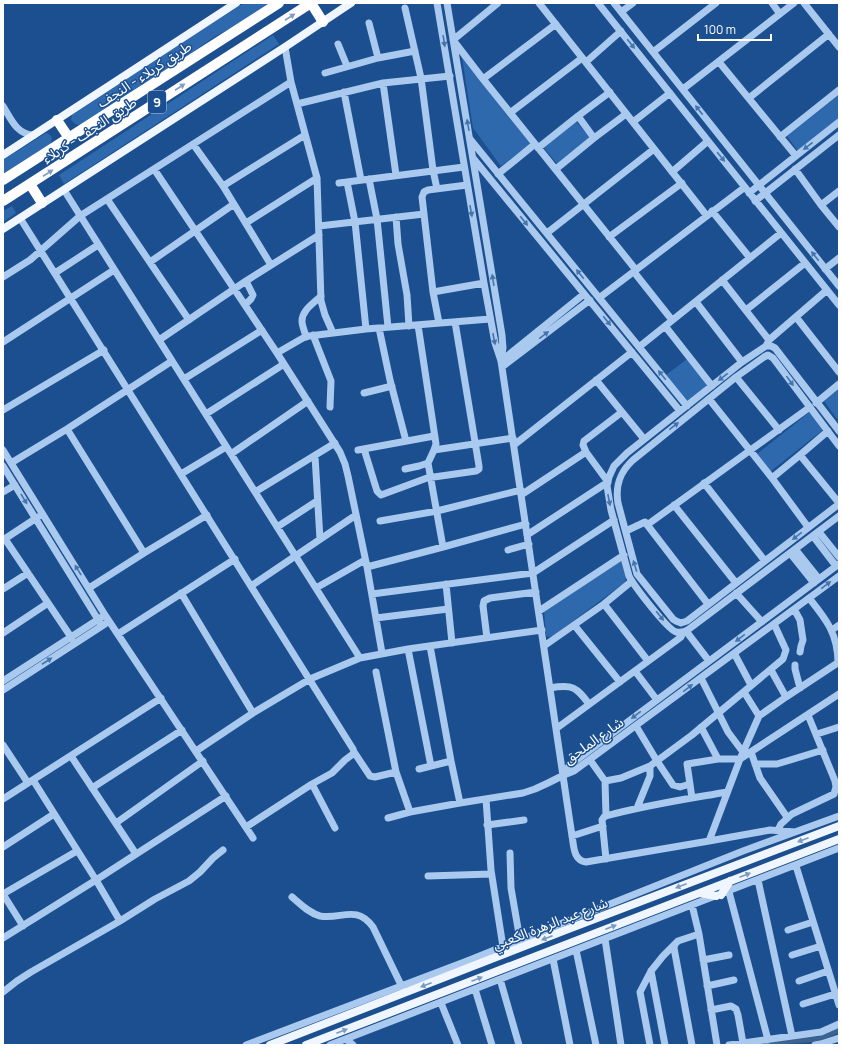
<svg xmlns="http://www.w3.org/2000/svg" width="842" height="1048" font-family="Manrope,'Noto Sans Arabic',sans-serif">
<rect width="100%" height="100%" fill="#1b4f8f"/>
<path fill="#2e69ad" d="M244 3H272L244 21 214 37 175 65 81 125 75 124 71 120 72 115 200 31Z
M273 35 279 44 64 184 59 175Z
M462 57 531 144 501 166 473 128Z
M839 95V119L798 151 787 136Z
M576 121 590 138 558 165 544 148Z
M46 133C52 134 53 139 50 144L3 174V160Z
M12 206 16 213 3 222V211Z
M687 359 708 385 687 401 666 375Z
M839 389V418L837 419 824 401Z
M811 411 824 429 771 471 757 454Z
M621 561C624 568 629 576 624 583L553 636 548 637 546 635 544 611Z"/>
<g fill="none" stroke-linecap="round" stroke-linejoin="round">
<path stroke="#3c6290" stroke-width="5" d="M764 1045 780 1042 819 1039 839 1030"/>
<path stroke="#a9c9ee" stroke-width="7" d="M437 3 484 283 495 343 501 361 572 836C574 846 573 860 586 862L709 841 770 830 795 832
M447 3 502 335 503 348 501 360
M498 3 453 40 483 79 636 270
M539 3 707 216
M598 3 839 305
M614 3 839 286
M772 3 780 14
M804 3 839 47
M405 8 421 78 433 170 437 189
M621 12 633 3
M369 23 378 58
M338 44 347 66
M285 47 291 82 317 178 321 301 325 315 333 333
M653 52 716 3
M586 62 621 31
M719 62 796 156
M325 73 378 58 415 51
M483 79 556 24
M383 83 396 175
M683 89 794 3
M344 92 361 180
M749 98 829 34
M297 104 383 83 450 76
M3 106C11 119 17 135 34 135
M510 113 582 58
M578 116 594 138
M633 122 670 93
M780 137 839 90
M470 139 687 406
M193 144 223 186 271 265
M538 148 578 116 610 92
M473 158 680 411
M154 169 277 353 340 452 345 464 348 476 367 567 382 653
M556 169 594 138 626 114
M795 169 821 205 839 227
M672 172 708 141
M498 174 535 144
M369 179 377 219 388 327
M347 182 355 222 366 329
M339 183 464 167
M223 186 305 135
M64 190 360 658
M749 193 839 122
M107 199 189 320
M755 201 839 135
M821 205 839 191
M712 211 750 258
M396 217 398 244 407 295 409 326
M20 218 353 749 354 752 353 754 345 760 332 773 312 784 246 827
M246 223 317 178
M319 226 424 214
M547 233 654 149
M609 237 682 183
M150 262 234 204
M825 269 839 258
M634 272 672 320
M55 273 98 245
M3 277 30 260 80 216 291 82
M722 280 769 340
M827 290 769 340 766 346 742 362 627 453 614 466 609 477 607 486 611 510 629 576C634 586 667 629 676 632 681 633 685 632 689 629L839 516
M433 292 484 283
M599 298 745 187
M696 302 742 362
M245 305 251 299 253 295 246 281
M746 310 805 263
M796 317 839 372
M439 323 433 292 422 197 424 192 428 190 467 185
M665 326 712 386
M379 328 390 380 406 441
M313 335 331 381 330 407
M306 337C305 332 302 326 302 321 302 310 314 303 321 296
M159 340 246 281 319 235
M3 342 114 270
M766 346H771L775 348 839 431
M639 347 781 233
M277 353 303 338 309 336 366 329 490 319
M501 361 584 294
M502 367 590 300
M736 377 779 430
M184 379 262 330
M596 380 644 439
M364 393 392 386
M709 399 772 478 808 527
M816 403 839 384
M3 410 104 350
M206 414 284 364
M67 429 144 553
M514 445 632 352
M839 446 773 358 768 355 764 357 736 377 633 460C620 472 615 485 618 503L637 574 673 619 676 621 681 623 687 621 839 504
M364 449 377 491 381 495 427 478 476 471 479 469V466L455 322
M3 450 105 615 253 838
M358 450 434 436
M434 450 513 438
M231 454 308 401
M800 455 839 503
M315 456 320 539
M11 463 67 429 172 361
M428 463 443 547
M3 466 102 626
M405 469 419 466 428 463 434 450 436 444 418 325
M181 474 226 447
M772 478 800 455 828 431
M704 483 765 561
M3 492 15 485
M255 492 335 443
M521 495 586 452
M674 505 736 583
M380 521 437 511 521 490
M647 525 810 407
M277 527 317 501
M626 531 645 522 708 604
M819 532 839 557
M527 535 608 482 586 452 583 445 584 441 622 412
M813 536 836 566
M5 539 75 643
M3 540 38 517
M795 549 819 579
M508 550 529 544
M790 553 814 583
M367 567 443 547 526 524
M446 584 452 643
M251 586 356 515
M89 588 144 553 207 515
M316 588 365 560
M3 589 28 573
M181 593 253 713
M736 593 762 622
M372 594 533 573 614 520
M809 598C826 619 838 634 838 663
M604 604 648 661
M794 609 800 620 803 640 801 646 800 652
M539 611 624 555
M376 618 448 609
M575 626 620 682
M832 630 839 625
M686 631 709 661
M3 633 48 603
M118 634 235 559
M487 638 483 606 484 601 490 598 536 592
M430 646 451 761 460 803
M544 646 604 604 632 581
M408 649 431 766
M734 653 751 685
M795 665V669L800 688
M771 670 786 697
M635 671 657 700
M376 672 396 772 410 812
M701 678 728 732 743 752
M3 681 102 617
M550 688C573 684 576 687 589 704
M3 690 105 624
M744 692 759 716
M636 726 657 761 673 785 680 787 690 784
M701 727 718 759
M557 728 677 640 681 637 683 632
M817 734 839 727
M3 745 28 783
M196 751 253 713 310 679 360 658 408 649 542 630
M354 752 370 776 375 777 396 772
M751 752 760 778 787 817
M71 756 136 854
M590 760 605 781 606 816
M755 764H777L823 750
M419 769 451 761
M564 775 569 766 574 762 839 564
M33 780 96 880 120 921
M605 781 621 778 650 766 692 735 783 659 786 650 774 624
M312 784 335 828
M92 788 182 730
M692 798 687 764 718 759H740L839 694
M3 799 161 698
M486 799 491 870 503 947
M637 808 650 776V766
M388 818 410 812 460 803 523 793 535 789 548 783 564 775 574 771 839 576
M116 823 203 761
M487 825 524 820
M778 830 781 824 792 814 834 794 836 787 835 781 808 715
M572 836 603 826
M709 841 740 759 759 716 786 697 839 662
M3 847 54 814
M510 853 511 888 520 940
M606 859 602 820 604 817 606 816C646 805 687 799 727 792
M796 866 839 1005
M428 876 491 874
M758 880 792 1036
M729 892 768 1040
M3 894 77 851
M3 894 23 926
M292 897C300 904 309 913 320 916 341 920 356 904 373 927L403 989
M692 905 699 934 717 1045
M788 930 813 922
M3 938 96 880 226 796
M605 939 621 1045
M576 950 596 1045
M792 955 821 946
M553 959 570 1045
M703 960 729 955
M651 971 665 1045
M500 979 519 1045
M799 981 828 971
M707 986 734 980
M475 989 492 1045
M3 992 17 981 31 972 120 921 155 899 189 881 200 872 213 858 223 850
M441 1003 458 1045
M803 1004 835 994
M711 1010 731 1006 736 1009 738 1015 743 1043
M346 1039 353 1045
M246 1045 467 961 743 851 839 816
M330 1045 839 848
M650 1045 640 992 651 971 663 956 675 944
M692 1045 674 948 675 944 678 941 699 934
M729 1045 821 1032 839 1024
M815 1045 821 1044 839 1038"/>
<path stroke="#f0f6ff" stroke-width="8" d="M3 155 236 3
M3 229 285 47 351 3
M700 893 716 896
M721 895 730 881
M270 1045 563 931 839 826
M306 1045 839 839"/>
<path stroke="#fff" stroke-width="10" d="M311 3 323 22
M57 120 69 138
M3 180 279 3
M30 184 42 203
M3 201 311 3"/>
</g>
<defs><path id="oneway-solid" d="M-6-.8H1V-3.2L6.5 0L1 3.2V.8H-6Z"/></defs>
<g fill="#829ec1">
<use href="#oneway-solid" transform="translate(290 17) rotate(-33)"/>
<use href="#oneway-solid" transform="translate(180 87) rotate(-33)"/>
<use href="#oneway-solid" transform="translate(48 173) rotate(-33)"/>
</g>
<g fill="#4674ac">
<use href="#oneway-solid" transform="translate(444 41) rotate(81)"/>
<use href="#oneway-solid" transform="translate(631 44) rotate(51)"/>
<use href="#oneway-solid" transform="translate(699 110) rotate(-128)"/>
<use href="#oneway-solid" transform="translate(468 125) rotate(-100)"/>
<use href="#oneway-solid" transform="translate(808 146) rotate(142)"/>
<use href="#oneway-solid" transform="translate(721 157) rotate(51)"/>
<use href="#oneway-solid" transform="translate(471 211) rotate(80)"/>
<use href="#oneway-solid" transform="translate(524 221) rotate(51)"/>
<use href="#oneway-solid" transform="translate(815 256) rotate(-128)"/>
<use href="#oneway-solid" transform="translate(580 274) rotate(-129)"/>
<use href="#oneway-solid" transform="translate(493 280) rotate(-99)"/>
<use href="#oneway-solid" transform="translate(607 321) rotate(51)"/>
<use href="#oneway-solid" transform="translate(544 335) rotate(-37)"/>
<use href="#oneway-solid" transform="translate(494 339) rotate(79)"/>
<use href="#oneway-solid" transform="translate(662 375) rotate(-129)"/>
<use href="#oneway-solid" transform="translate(723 377) rotate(142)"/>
<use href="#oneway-solid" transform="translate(790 381) rotate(54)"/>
<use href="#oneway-solid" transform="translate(674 426) rotate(-38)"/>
<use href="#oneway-solid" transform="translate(24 499) rotate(59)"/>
<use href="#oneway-solid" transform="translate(609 500) rotate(79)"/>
<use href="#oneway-solid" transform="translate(797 536) rotate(142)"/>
<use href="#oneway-solid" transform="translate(635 566) rotate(-107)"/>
<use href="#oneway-solid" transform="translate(78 570) rotate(-122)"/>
<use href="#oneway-solid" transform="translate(826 585) rotate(-37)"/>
<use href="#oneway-solid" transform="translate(660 616) rotate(51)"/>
<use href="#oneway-solid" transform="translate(740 638) rotate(143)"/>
<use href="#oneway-solid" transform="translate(47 661) rotate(-33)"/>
<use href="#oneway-solid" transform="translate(688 688) rotate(-37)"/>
<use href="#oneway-solid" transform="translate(636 715) rotate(143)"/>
</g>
<g fill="#7b9ac1">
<use href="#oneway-solid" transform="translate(803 840) rotate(159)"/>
<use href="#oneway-solid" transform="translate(745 875) rotate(-21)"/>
<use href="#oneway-solid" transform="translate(681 886) rotate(159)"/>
<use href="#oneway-solid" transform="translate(611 927) rotate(-21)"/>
<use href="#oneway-solid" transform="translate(547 938) rotate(159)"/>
<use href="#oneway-solid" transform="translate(477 979) rotate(-21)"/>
<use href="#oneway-solid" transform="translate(426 985) rotate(159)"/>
<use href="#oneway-solid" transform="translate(342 1031) rotate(-21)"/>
</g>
<g text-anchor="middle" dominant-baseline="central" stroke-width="3" stroke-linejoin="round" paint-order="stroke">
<rect fill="#1b4f8f" stroke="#bbcadd" stroke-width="1" x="148" y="91" width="18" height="22" rx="3"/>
<g font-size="13" font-weight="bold" fill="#fff">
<text x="157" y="102">9</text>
</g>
<g font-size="14" fill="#fff" stroke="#1b4f8f">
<text transform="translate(144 74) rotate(-33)">طريق كربلاء - النجف</text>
<text transform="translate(89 130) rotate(-33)">طريق النجف - كربلاء</text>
<text transform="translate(593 740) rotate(-35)">شارع الملحق</text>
<text transform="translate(550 923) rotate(-21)">شارع عبد الزهرة الكعبي</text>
</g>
</g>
<rect width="842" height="1048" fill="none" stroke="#ffffff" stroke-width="8"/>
<path d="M698 34v6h73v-6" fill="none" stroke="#ffffff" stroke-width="2"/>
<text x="704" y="34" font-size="12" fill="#ffffff" stroke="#1b4f8f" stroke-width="3" paint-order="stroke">100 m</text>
</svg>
